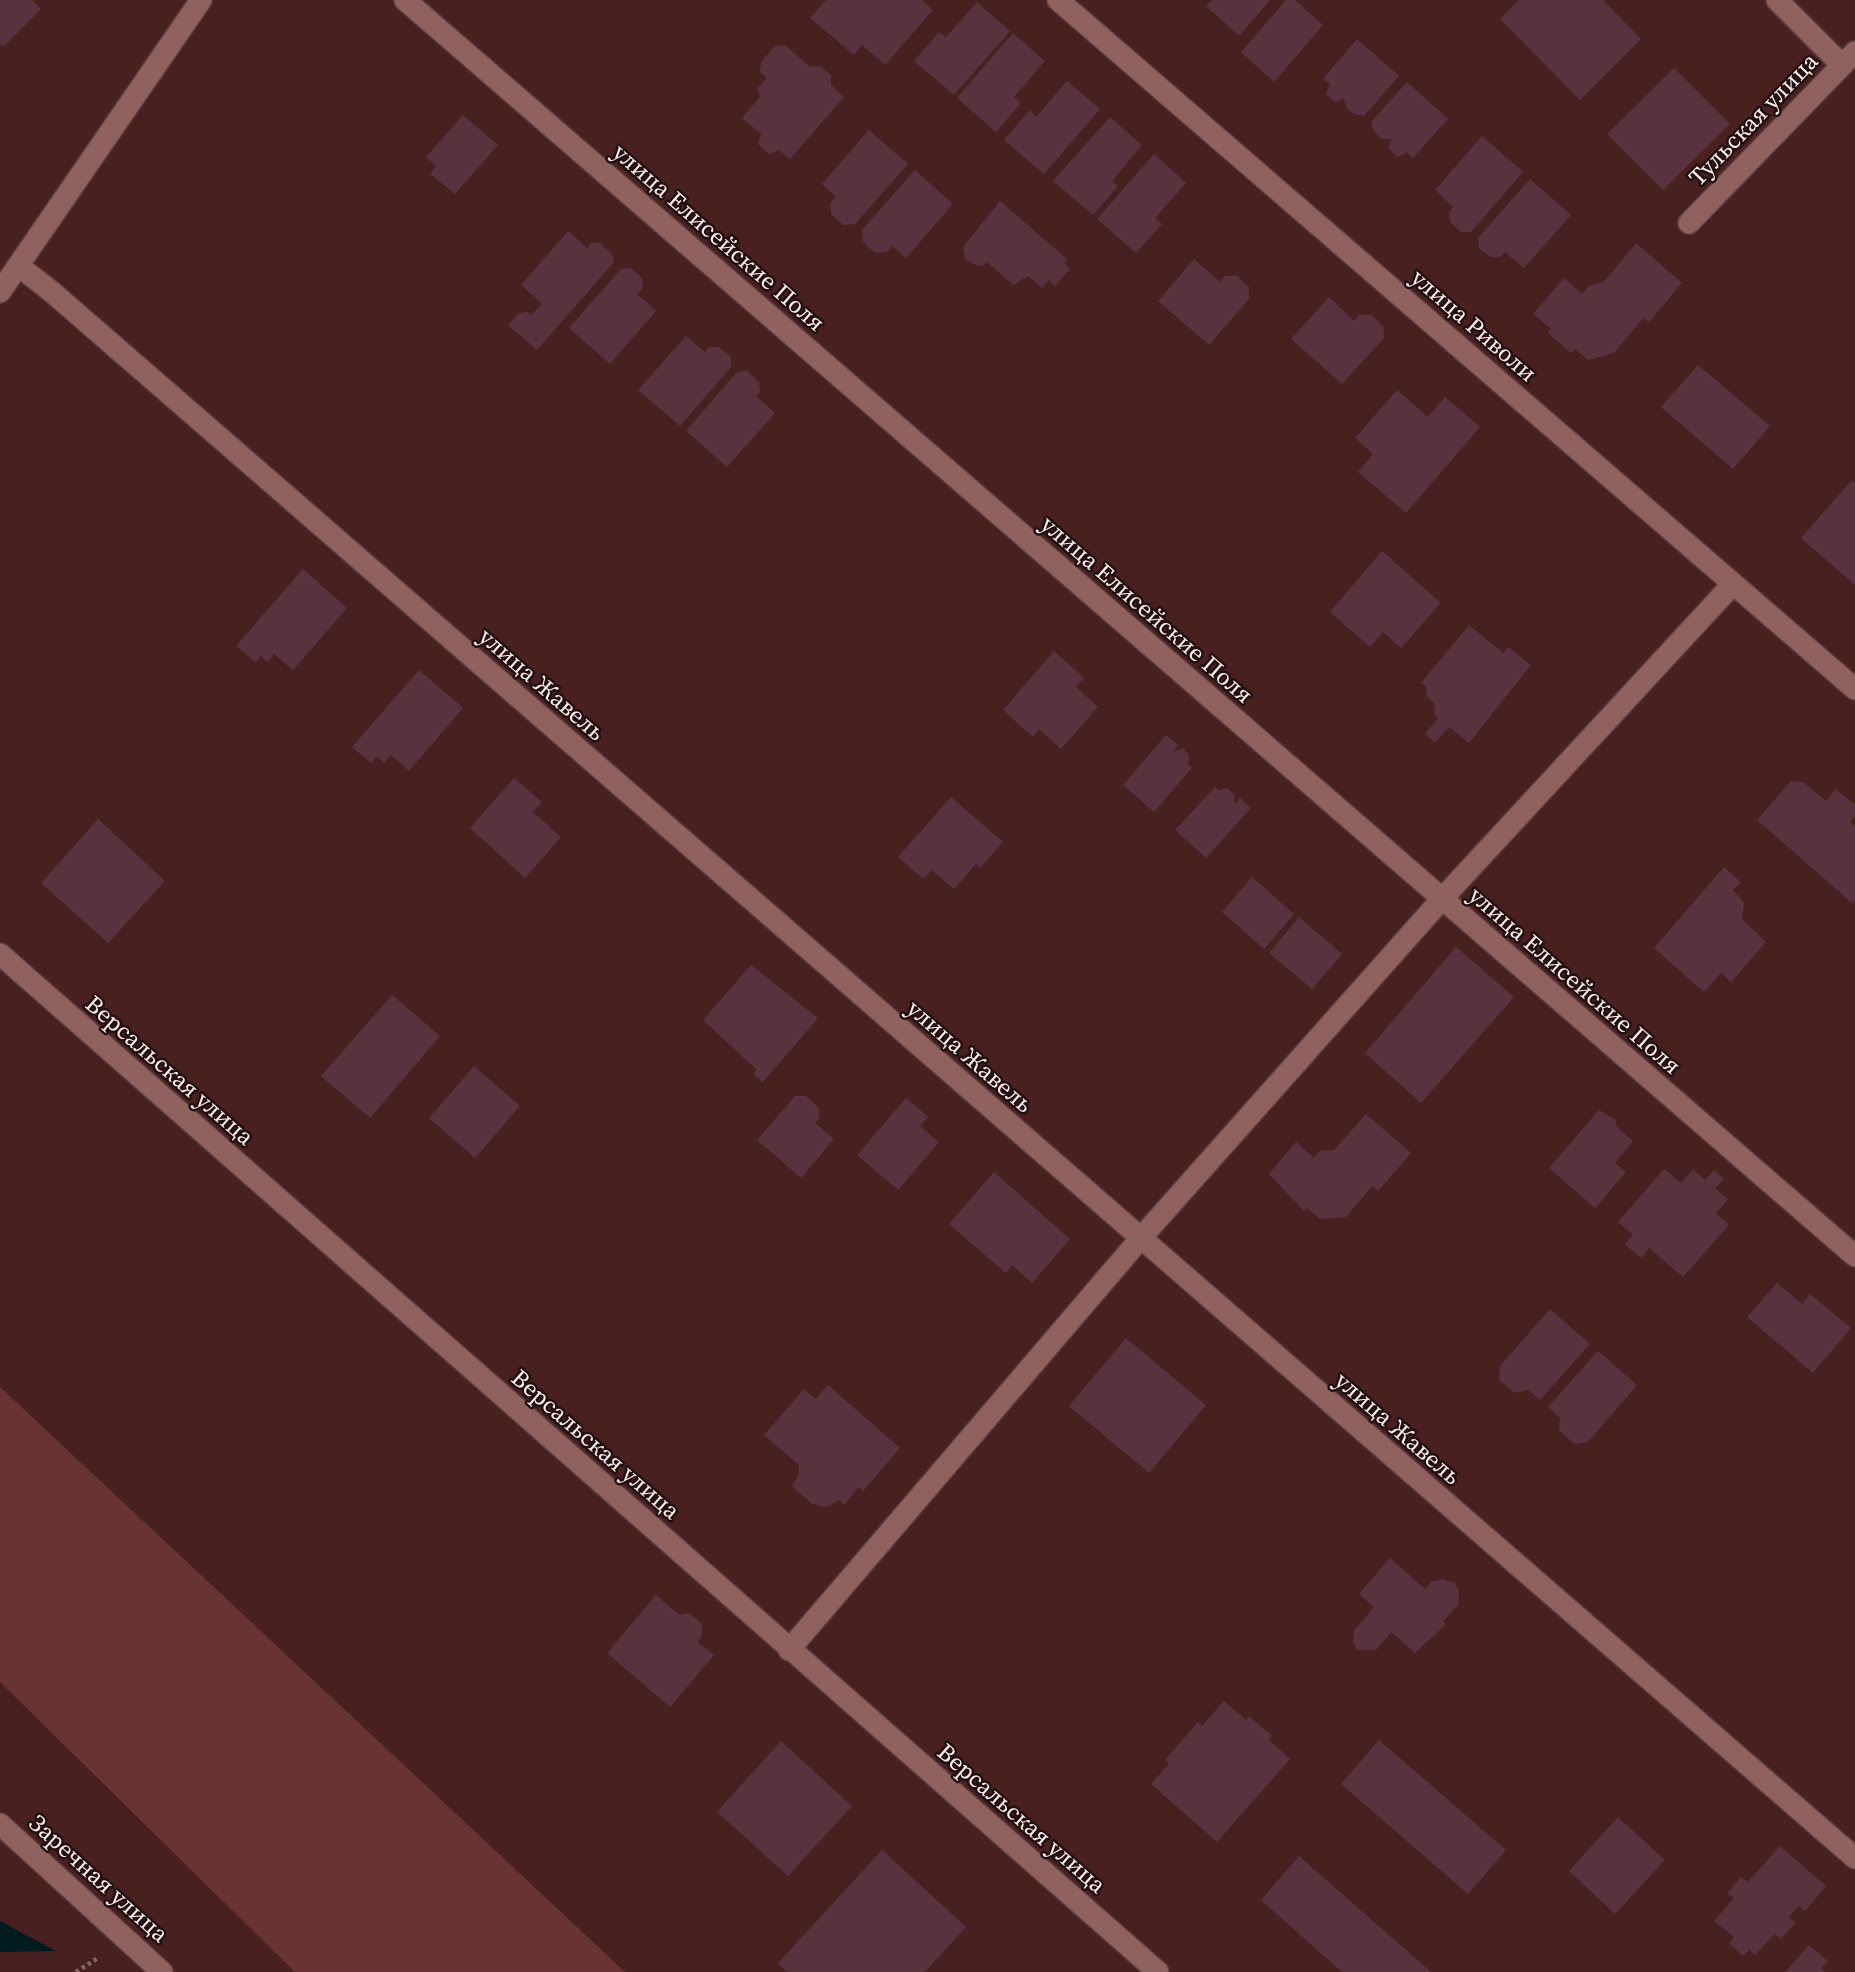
<svg xmlns="http://www.w3.org/2000/svg" width="1855" height="1972" font-family="'Source Serif 4',serif">
<rect width="100%" height="100%" fill="#482020"/>
<path fill="#683433" d="M0 1387 625 1972H295L0 1682Z"/>
<path fill="#011c1e" d="M0 1921 56 1951 0 1952Z"/>
<path fill="#5a323e" d="M0 0H32L41 9 3 47 0 44Z
M826 0H922L933 10 885 65 862 45 854 55 810 18Z
M1212 0H1270L1239 36 1206 6Z
M1286 0H1295L1323 25 1274 82 1241 52Z
M1519 0H1603L1641 39 1580 100 1500 19Z
M977 2 1010 31 954 95 914 61 939 32 946 37Z
M1013 33 1045 61 1014 97 1021 103 996 132 957 98Z
M1357 39 1399 76 1364 116 1354 114 1346 108 1344 98 1335 102 1326 94 1330 84 1323 79Z
M785 45 810 67 820 66 831 75V85L844 97 790 159 779 150 769 154 758 144 761 134 742 118 760 97 758 88 767 78 760 72 761 62 775 46Z
M1674 68 1730 124 1663 190 1607 134Z
M1067 81 1100 109 1044 174 1004 140 1030 110 1036 117Z
M1407 82 1448 119 1413 158 1407 152 1397 157 1388 148 1392 139H1382L1374 132 1371 122Z
M463 115 498 145 455 194 430 174 436 166 426 157Z
M1110 117 1142 145 1112 181 1118 186 1093 215 1053 181Z
M869 130 908 164 855 224 843 225 831 214 830 203 836 197 822 184Z
M1482 136 1523 172 1471 232H1461L1450 222 1449 212 1453 207 1435 190Z
M1154 154 1186 183 1155 218 1162 224 1136 253 1097 219Z
M915 170 953 204 906 258 892 246 887 252 875 253 863 242 862 230Z
M1530 179 1571 215 1524 268 1505 252 1501 257H1491L1479 248 1478 238Z
M1000 201 1067 259 1064 263 1070 269 1055 286 1049 280 1042 288 1028 276 1013 285 987 262 983 266 976 265 965 259 963 247Z
M568 231 587 248 592 243H600L612 254 614 262 537 350 508 325 519 313 528 312 531 315 542 304 521 285Z
M1636 243 1682 283 1649 322 1643 318 1614 353 1588 360 1575 349 1571 353 1548 333 1551 329 1533 314 1564 278 1582 294 1590 285 1604 282Z
M1194 259 1220 282 1225 276H1237L1249 287V299L1209 345 1158 301Z
M631 268 642 278 643 288 637 294 656 311 610 364 569 328 621 269Z
M1329 297 1354 321 1359 315H1371L1383 326 1384 338 1342 384 1291 339Z
M686 336 705 352 709 347H719L731 357V367L680 426 638 390Z
M1698 365 1770 426 1733 469 1661 407Z
M747 371 759 382 760 392 756 396 775 413 727 467 686 431 737 372Z
M1397 390 1428 417 1445 397 1480 427 1406 513 1358 472 1373 454 1355 438Z
M1852 480 1855 483V585L1801 538Z
M1382 551 1441 603 1401 648 1383 632 1370 647 1330 612Z
M303 569 347 608 293 670 274 654 268 662 261 656 255 662 236 646Z
M1469 625 1503 653 1508 647 1531 665 1469 743 1449 727 1435 743 1425 734 1438 718 1435 715 1434 703 1427 697 1426 686 1421 683Z
M1054 651 1084 678 1076 687 1098 707 1061 749 1039 729 1033 737 1003 710Z
M419 670 463 708 409 771 391 755 384 763 377 756 371 763 352 747Z
M1166 735 1178 745 1173 752 1183 748 1189 755 1188 764 1192 768 1154 812 1123 785Z
M514 778 542 802 533 812 561 837 525 878 470 828Z
M1791 781 1803 782 1826 801 1836 789 1855 805V816L1850 822 1855 826V900L1852 903 1757 820Z
M1215 787 1219 790 1227 788 1234 794 1235 804 1240 798 1251 808 1206 858 1175 830Z
M951 797 1003 842 980 868 976 864 954 889 932 870 923 879 898 857Z
M98 819 165 881 108 943 41 883Z
M1724 867 1741 882 1733 890 1744 903 1742 919 1766 942 1731 982 1721 973 1704 992 1654 948Z
M1252 877 1294 914 1264 949 1222 912Z
M1299 917 1342 954 1312 989 1269 953Z
M1456 947 1514 997 1421 1103 1365 1053Z
M751 965 818 1018 763 1082 753 1074 757 1070 703 1020Z
M392 995 440 1036 370 1118 321 1076Z
M474 1066 520 1106 475 1158 429 1118Z
M795 1096H806L818 1107 820 1117 815 1123 834 1139 801 1178 757 1140Z
M906 1098 928 1117 920 1126 939 1142 898 1190 857 1155Z
M1599 1110 1616 1120V1126L1633 1141 1615 1163 1626 1172 1595 1208 1549 1168Z
M1366 1114 1411 1153 1378 1191 1372 1186 1346 1217 1320 1219 1307 1208 1304 1211 1269 1174 1296 1142 1314 1158 1319 1151 1334 1150Z
M1664 1169 1681 1183 1693 1169 1705 1180 1714 1170 1724 1179 1715 1188 1728 1199 1716 1213 1729 1225 1683 1277 1649 1248 1641 1258 1625 1244 1633 1235 1618 1222Z
M994 1172 1070 1239 1032 1283 1012 1265 1006 1273 949 1224Z
M1777 1283 1802 1304 1810 1294 1851 1328 1813 1373 1747 1317Z
M1550 1309 1590 1344 1540 1400 1528 1390 1515 1393 1499 1380 1500 1366Z
M1126 1338 1206 1405 1149 1473 1069 1406Z
M1598 1351 1637 1385 1588 1442 1574 1444 1559 1430 1560 1418 1548 1407Z
M828 1385 900 1448 863 1491 859 1487 844 1505 839 1500 827 1507 812 1504 792 1486 798 1476 799 1465 764 1435 804 1389 816 1399Z
M1390 1558 1425 1589 1431 1582 1443 1579 1455 1583 1459 1592 1458 1605 1443 1621 1446 1624 1415 1653 1391 1632 1376 1650H1357L1353 1641 1354 1631 1374 1607 1359 1594Z
M656 1595 679 1615 689 1613 702 1624V1636L697 1642 714 1655 670 1707 607 1653Z
M1224 1701 1246 1720 1249 1716 1272 1736 1269 1740 1290 1759 1217 1842 1151 1784 1169 1764 1165 1760 1198 1722 1202 1726Z
M1379 1740 1506 1850 1468 1894 1341 1784Z
M781 1741 852 1806 788 1876 717 1812Z
M1618 1817 1665 1860 1615 1914 1569 1871Z
M1780 1846 1826 1886 1805 1911 1799 1906 1789 1917 1795 1923 1781 1939 1775 1934 1755 1955 1749 1950 1743 1956 1729 1943 1734 1937 1714 1921 1734 1898 1727 1893 1741 1877 1748 1882Z
M882 1850 966 1927 925 1972H787L778 1963Z
M1299 1856 1431 1972H1342L1261 1900Z
M1809 1945 1828 1961 1821 1968 1826 1972H1785Z"/>
<g fill="none" stroke-linecap="round" stroke-linejoin="round">
<defs>
<path id="minor" d="M405 0 1855 1256
M1058 0 1855 689
M1777 0 1842 65
M1689 223 1855 52
M20 267 52 292 1855 1858
M0 292 201 0
M0 954 1158 1972
M789 1650 1140 1239 1441 900 1733 584
M0 1824 162 1972"/>
</defs>
<use href="#minor" stroke="#5f3e40" stroke-width="24"/>
<path stroke="#856464" stroke-width="4.5" stroke-dasharray="3.5 3.5" stroke-linecap="butt" d="M76 1972 98 1958"/>
<use href="#minor" stroke="#8f615f" stroke-width="21"/>
</g>
<g text-anchor="middle" dominant-baseline="central" stroke-width="5" stroke-linejoin="round" paint-order="stroke">
<g font-size="24" fill="#ffeeed" stroke="#221010">
<text transform="translate(1753 119) rotate(-46)">Тульская улица</text>
<text transform="translate(719 237) rotate(41)">улица Елисейские Поля</text>
<text transform="translate(1474 325) rotate(41)">улица Риволи</text>
<text transform="translate(1147 609) rotate(41)">улица Елисейские Поля</text>
<text transform="translate(542 684) rotate(41)">улица Жавель</text>
<text transform="translate(1575 980) rotate(41)">улица Елисейские Поля</text>
<text transform="translate(970 1056) rotate(41)">улица Жавель</text>
<text transform="translate(170 1070) rotate(41)">Версальская улица</text>
<text transform="translate(1398 1428) rotate(41)">улица Жавель</text>
<text transform="translate(596 1444) rotate(41)">Версальская улица</text>
<text transform="translate(1022 1818) rotate(41)">Версальская улица</text>
<text transform="translate(99 1878) rotate(42)">Заречная улица</text>
</g>
</g>
</svg>
